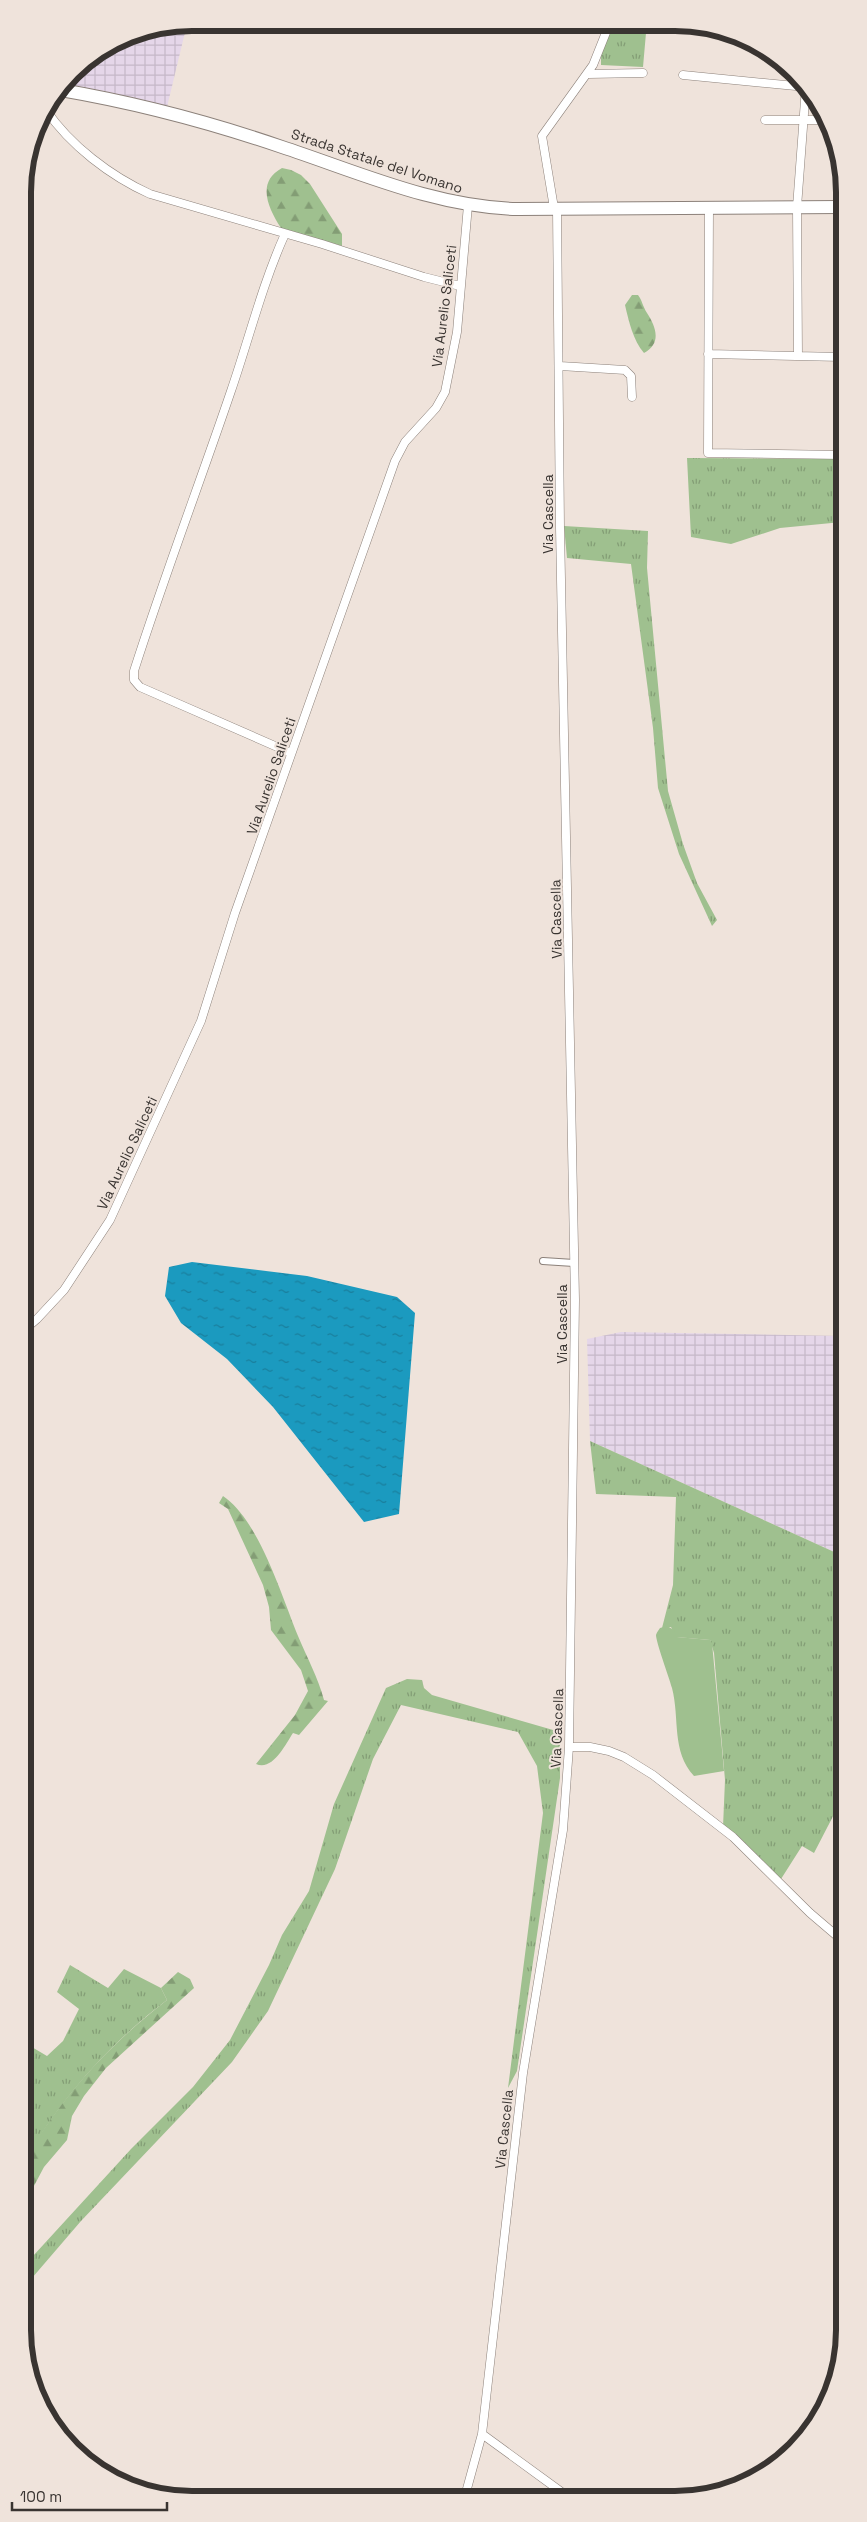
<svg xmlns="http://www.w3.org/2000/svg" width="867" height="2522" font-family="'Space Grotesk',sans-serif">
<defs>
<pattern id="industrial-grid" width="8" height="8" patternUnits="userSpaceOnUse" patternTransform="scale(1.25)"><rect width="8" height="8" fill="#e5d6e9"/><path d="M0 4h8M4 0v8" fill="none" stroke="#c5b8c8"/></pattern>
<pattern id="grass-tufts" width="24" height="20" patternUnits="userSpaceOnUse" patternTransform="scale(1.25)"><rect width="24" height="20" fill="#9fc08f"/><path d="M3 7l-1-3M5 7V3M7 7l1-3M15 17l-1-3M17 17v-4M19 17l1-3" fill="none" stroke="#839d75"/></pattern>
<pattern id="forest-firs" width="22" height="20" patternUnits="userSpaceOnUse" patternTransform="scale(1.25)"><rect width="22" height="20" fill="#9fc08f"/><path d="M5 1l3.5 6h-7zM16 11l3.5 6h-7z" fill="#839d75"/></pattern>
<pattern id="water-ripples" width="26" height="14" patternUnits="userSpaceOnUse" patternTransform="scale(1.25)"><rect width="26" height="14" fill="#1b9abf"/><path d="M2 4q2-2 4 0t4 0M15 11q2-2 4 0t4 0" fill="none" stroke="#197e9c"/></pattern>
</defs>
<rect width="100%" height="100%" fill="#efe3db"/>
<path fill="url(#industrial-grid)" d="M187 24 167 107 64 85 80 65 127 35Z
M621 1332 843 1336V1556L590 1441 587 1339Z"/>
<path fill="url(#grass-tufts)" d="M612 28 640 29 646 33 643 67 601 65V55Z
M687 458 835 459V468H842V522L780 528 731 544 691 537Z
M564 526 648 531 647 568 668 791 683 844 697 883 717 920 712 926 679 854 658 788 653 728 631 564 567 558Z
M590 1441 843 1556V1797L814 1853 802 1846 781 1879 723 1827 725 1780 714 1653 710 1640 676 1637 671 1627 662 1628 673 1585 676 1497 596 1494Z
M407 1679 422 1680 424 1688 432 1695 560 1732V1778L517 2071 508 2088 543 1813 537 1766 518 1732 401 1705 373 1759 335 1869 268 2011 232 2062 81 2221 26 2285V2265L33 2256 131 2149 193 2087 230 2040 269 1965 282 1935 309 1891 334 1804 386 1688Z
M70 1965 108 1988 124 1969 161 1988 167 2000C109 2044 63 2096 26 2158L25 2043 47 2056 63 2041 79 2009 57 1992Z"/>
<path fill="url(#forest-firs)" d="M282 168 291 170 301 175 310 184 342 234V246L281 228C268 208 256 182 282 168Z
M632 295H638C642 300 643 307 647 313 656 327 662 343 644 353 633 340 629 322 625 305Z
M223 1496C259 1520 282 1597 298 1636 307 1658 318 1677 324 1700L328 1701 299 1735 293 1733C285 1745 273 1771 256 1764L295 1715 308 1691 301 1670 271 1630 269 1607 263 1585 228 1509 219 1503Z
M178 1972 190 1979 194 1988 106 2068 84 2096 72 2116 67 2140 44 2167 26 2201C26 2188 22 2171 26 2159 28 2149 38 2138 44 2129 78 2079 119 2037 167 2000L161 1988Z"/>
<path fill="#9fc08f" d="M667 1626 674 1630 677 1637 710 1640 712 1643 724 1771 694 1776C671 1751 680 1719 672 1688 669 1677 656 1642 656 1635 657 1632 658 1631 660 1628Z"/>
<path fill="url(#water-ripples)" d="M192 1262 307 1276 397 1297 415 1313 399 1514 364 1522 273 1407 227 1359 181 1323 165 1296 169 1267Z"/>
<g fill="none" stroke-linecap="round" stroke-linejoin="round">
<defs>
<path id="pedestrian" d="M543 1261 574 1263"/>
<path id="minor" d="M588 74 643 73
M683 75 806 87 797 207 798 356
M46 110C70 145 110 176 150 194L322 244 424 277 460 286
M765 120H827
M709 206 708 453 842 455
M554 208 542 136 593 65 609 25
M285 234C262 285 249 339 231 391 199 485 164 577 134 671V680L140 687 291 753
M708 354 841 357
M560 366 625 370 631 376 632 397
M24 1330 37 1319 64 1290 110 1220 201 1021 235 913 395 461 405 442 436 408 445 392 457 332 468 205
M569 1747H590L609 1751 624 1757 653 1775 733 1837 810 1913 844 1942
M482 2434 567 2496
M465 2496 482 2434 523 2073 563 1830 569 1747 575 1300 560 528 557 208"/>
<path id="primary" d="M61 90C137 103 209 122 282 147 358 172 435 207 517 209L841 207"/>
</defs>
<use href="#pedestrian" stroke="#8c817a" stroke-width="8"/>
<use href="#minor" stroke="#8c817a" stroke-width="9"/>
<use href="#primary" stroke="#8c817a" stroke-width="14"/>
<use href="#pedestrian" stroke="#fff" stroke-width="6"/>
<use href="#minor" stroke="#fff" stroke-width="8"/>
<use href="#primary" stroke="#fff" stroke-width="12"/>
</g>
<g text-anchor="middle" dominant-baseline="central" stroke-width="4" stroke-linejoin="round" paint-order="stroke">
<g font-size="14" fill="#393431" stroke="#efe3db">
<text transform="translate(377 161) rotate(18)">Strada Statale del Vomano</text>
<text transform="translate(444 306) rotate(-83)">Via Aurelio Saliceti</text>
<text transform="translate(548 514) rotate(-90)">Via Cascella</text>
<text transform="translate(271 776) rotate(-71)">Via Aurelio Saliceti</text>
<text transform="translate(556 919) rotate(-91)">Via Cascella</text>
<text transform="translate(127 1153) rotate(-65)">Via Aurelio Saliceti</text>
<text transform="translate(562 1324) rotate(-90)">Via Cascella</text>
<text transform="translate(557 1728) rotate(-88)">Via Cascella</text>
<text transform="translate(504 2129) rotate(-84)">Via Cascella</text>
</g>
</g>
<path d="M0 0H867V2522H0ZM192 31H675A161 161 0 0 1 836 192V2330A161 161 0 0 1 675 2491H192A161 161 0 0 1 31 2330V192A161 161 0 0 1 192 31Z" fill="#efe3db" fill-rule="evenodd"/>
<path fill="none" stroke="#393431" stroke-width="6" d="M192 31H675A161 161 0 0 1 836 192V2330A161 161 0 0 1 675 2491H192A161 161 0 0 1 31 2330V192A161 161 0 0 1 192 31Z"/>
<path d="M12 2502v8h155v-8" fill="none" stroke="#393431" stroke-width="2.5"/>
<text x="20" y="2502" font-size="15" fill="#393431" stroke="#efe3db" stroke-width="4" paint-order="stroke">100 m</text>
</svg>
